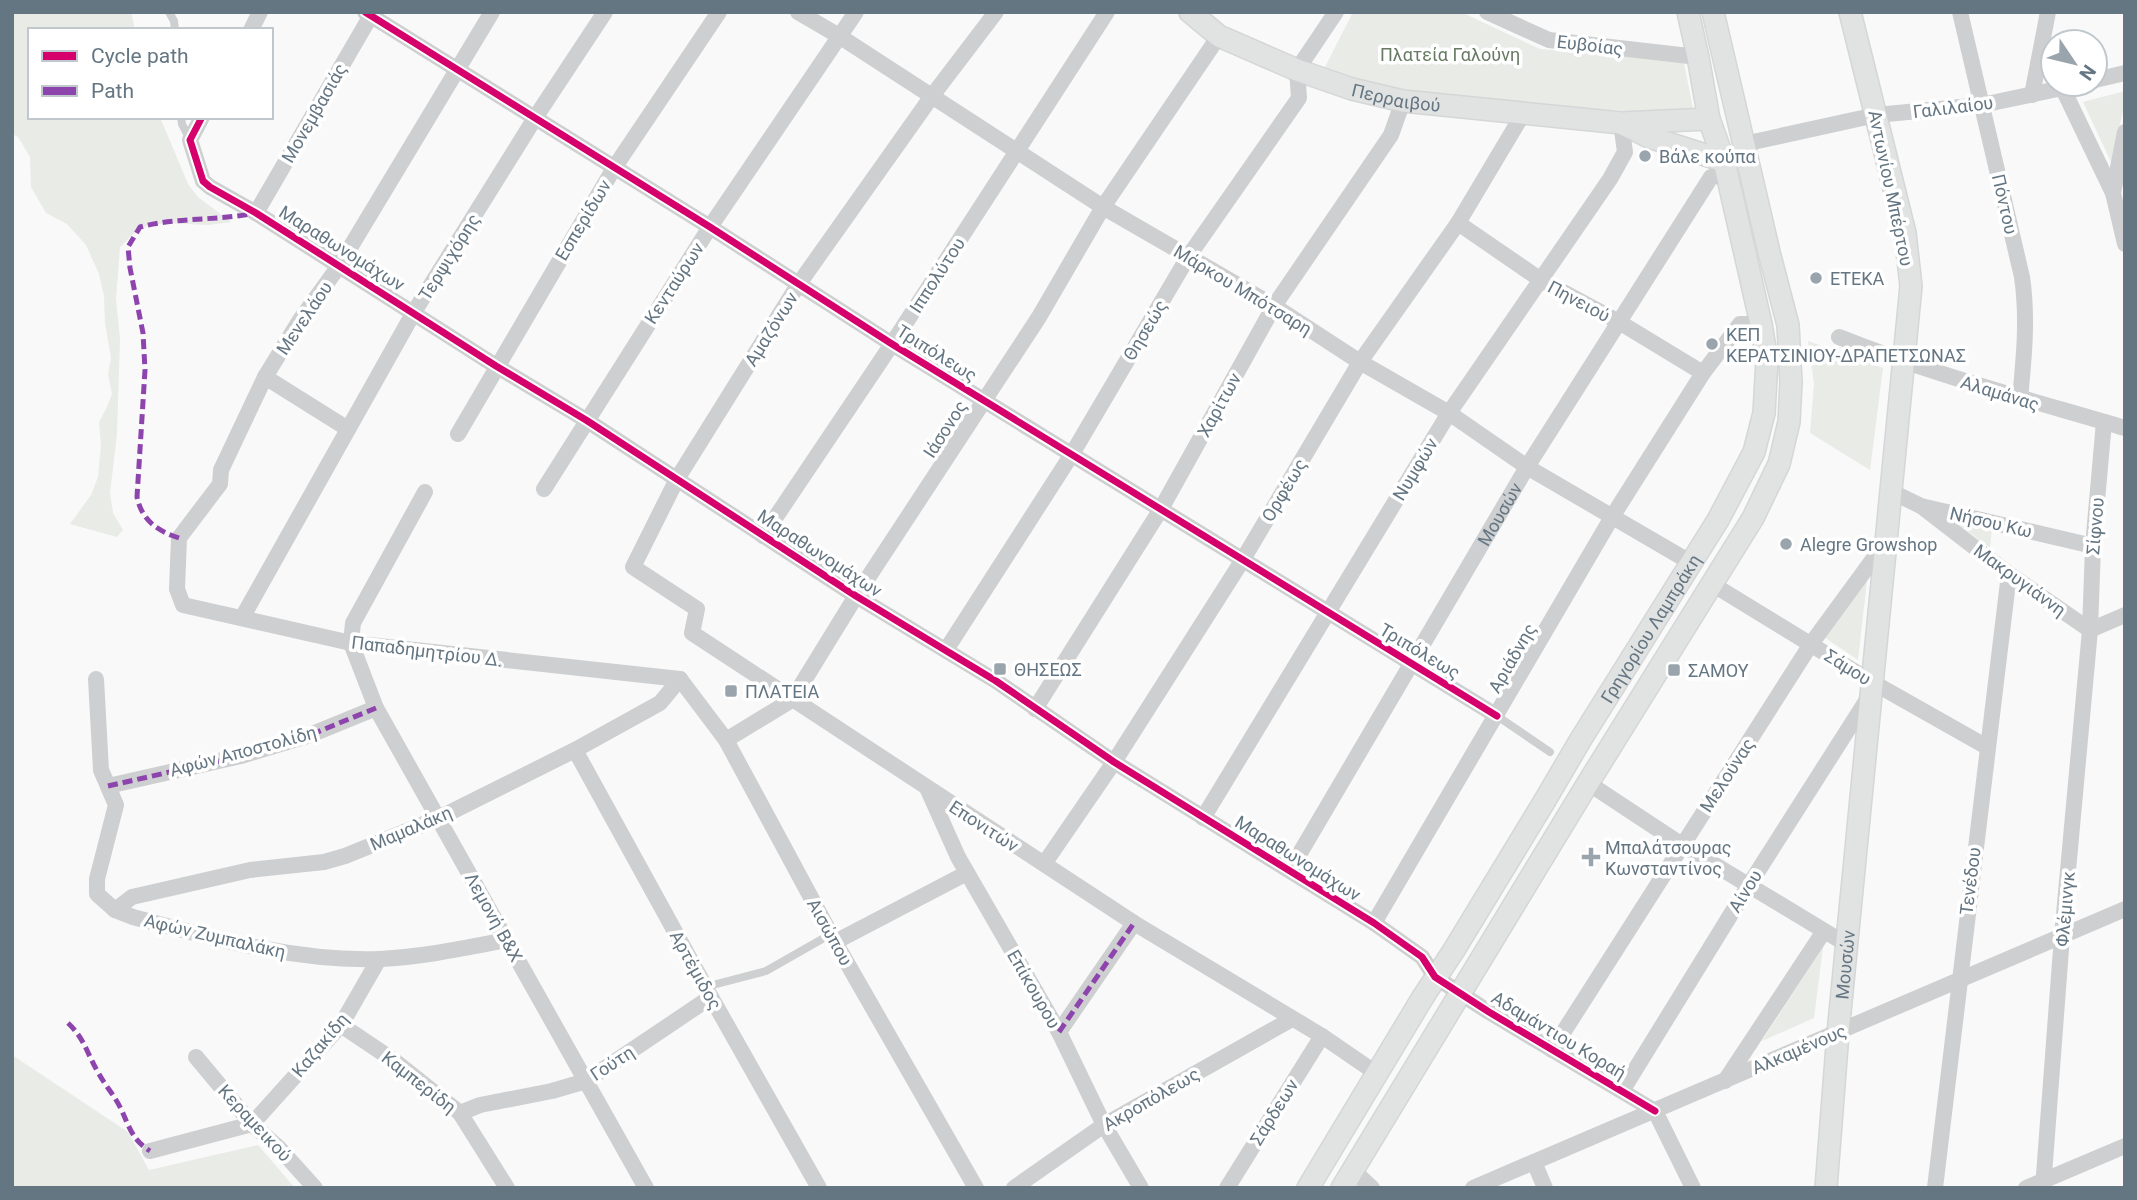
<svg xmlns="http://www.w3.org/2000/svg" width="2137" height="1200" font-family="Roboto,sans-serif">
<rect width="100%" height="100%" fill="#f9f9f9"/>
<path fill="#e8ebe6" d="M12 12H131L135 30H30V117H160L188 184 198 197 231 222 208 225 166 223 147 226 134 233 120 247 116 299 120 339 117 434 110 493 113 513 123 530 117 537 70 524 91 495 98 477 101 445 99 422 107 407 112 394 108 374 111 358 105 323 104 296 99 274 86 245 67 224 46 213 31 187 30 157 18 137 12 134Z
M1353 12H1461L1540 49 1632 56 1684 63 1694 114C1570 109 1443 101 1320 77Z
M2125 91V103L2111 162 2083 102Z
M1808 341 1883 368 1870 470 1810 433 1814 384Z
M1946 515 1992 527 1990 548Z
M1868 572 1858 660 1824 637Z
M1823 947 1814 1018 1762 1041Z
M12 1055 128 1132 149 1170 258 1145 295 1188H12Z"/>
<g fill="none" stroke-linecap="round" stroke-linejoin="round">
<defs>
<g id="secondary">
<path id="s2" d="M1190 12 1219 36 1297 70 1352 89 1403 101 1621 123 1709 119"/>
<path d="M1623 124 1649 137 1724 161"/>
<path id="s3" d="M1308 1188 1423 997 1454 950 1544 802 1581 739 1718 520 1754 452 1764 413 1767 360 1761 324 1724 161 1709 119 1698 57 1688 12"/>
<path d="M1342 1188 1588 783 1753 518 1779 464 1789 422 1791 382 1788 325 1769 252 1713 12"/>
<path id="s4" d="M1826 1188 1838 1033 1911 286 1905 233 1850 12"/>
</g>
</defs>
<use href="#secondary" stroke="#d5d6d7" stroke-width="24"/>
<path stroke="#cecfd0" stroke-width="8" d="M169 12 174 21 175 30
M181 117 182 124 190 140
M1497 716 1550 752
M705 987 766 971 831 934"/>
<g stroke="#cecfd0" stroke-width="16">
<path d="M365 12 710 227 892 344 1497 716"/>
<path d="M492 12 339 266 300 320 265 377 221 470 220 484 179 538 177 589 183 605 351 643 680 679"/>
<path d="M798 12 839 36 1103 207 1274 306 1360 362 1449 413 1527 467 1690 562"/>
<path d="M996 12 932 96 798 285 677 479 633 567 697 609 692 633 1134 923 1322 1036 1376 1073"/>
<path d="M1487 12 1549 40 1698 57"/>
<path d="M1960 12 2022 277C2028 318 2024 357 2020 399"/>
<path d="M251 30 260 12"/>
<path d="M2095 80 2125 73"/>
<path d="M2063 89 2113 193"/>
<path d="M2032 95 2048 12"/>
<path d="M202 117 190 140 203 181 210 187 256 213 496 366 586 420 856 596 996 681 1114 762 1374 923 1422 957 1435 977 1489 1012 1655 1111"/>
<path d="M2125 132 2113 193 2125 244"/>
<path d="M1744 144 1876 115 1982 105 2081 84"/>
<path d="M256 213 373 12"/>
<path d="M1458 223 1541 280 1619 322 1703 373"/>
<path d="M1839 337C1934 375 2027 399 2125 428"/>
<path d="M265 377 348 429"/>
<path d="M458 434 614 168 719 12"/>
<path d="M544 489 710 227 856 12"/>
<path d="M425 492 353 623 351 643 376 708 646 1188"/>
<path d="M1892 492 1921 506 2093 546"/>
<path d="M1921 506 2009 574 2090 630"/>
<path d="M763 536 892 344 1107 12"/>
<path d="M1712 584 1872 682 1987 747"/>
<path d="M242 618 414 312 535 118 605 12"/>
<path d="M2090 630 2125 615"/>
<path d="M946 650 1072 454 1188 257 1299 98 1297 70 1336 12"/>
<path d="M96 679 101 770 116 805 97 879V894L115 910 133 917C213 938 295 962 380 959 423 957 465 948 507 940"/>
<path d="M680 679 726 740 835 942 976 1188"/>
<path d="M1035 709 1161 509 1274 306 1391 135 1403 101"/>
<path d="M726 740 792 700 856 596 1039 317 1103 207 1219 36"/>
<path d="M575 750 711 997 819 1188"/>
<path d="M1588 783 1682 845 1846 944"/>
<path d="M108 786 241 756 310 735 376 708"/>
<path d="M928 790 958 857 1059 1032 1104 1125 1141 1188"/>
<path d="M1203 818 1449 413 1610 179 1625 152 1621 123"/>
<path d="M1044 864 1114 762 1242 561 1360 362 1458 223 1523 114"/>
<path id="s1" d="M1290 870 1527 467 1711 177 1726 175"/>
<path d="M115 910 132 897 250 870 324 862 345 856 439 818 575 750 660 703 680 679"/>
<path d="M1374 923 1612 517 1703 373 1740 324H1761"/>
<path d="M835 942 967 873"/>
<path d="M341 1025 396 1062 460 1113 507 1188"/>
<path d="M1059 1032 1134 923"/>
<path d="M1552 1050 1811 644 1885 543"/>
<path d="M196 1057 252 1124 279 1148 315 1188"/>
<path d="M1725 1081 1824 931"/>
<path d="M1622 1091 1749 885 1870 695"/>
<path d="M1655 1111 1693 1188"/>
<path d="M460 1113 480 1105 552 1091 586 1081 711 997"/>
<path d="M150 1151 252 1124 341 1025 379 959"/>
<path d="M1534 1162 1545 1188"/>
<path d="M1352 1169 1372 1188"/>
<path d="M1014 1188 1104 1125 1292 1019"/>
<path d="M1227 1188 1322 1036"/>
<path d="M1473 1188 2125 909"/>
<path d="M1935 1188 2009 574"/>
<path d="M2026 1188 2125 1146"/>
<path d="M2043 1188 2062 936 2090 630 2093 546 2104 422"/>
</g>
<use href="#secondary" stroke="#e1e2e2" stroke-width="21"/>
<path stroke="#8e44ad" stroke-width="5" stroke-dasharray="10 5" stroke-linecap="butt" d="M179 538C158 531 142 521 137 497L145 370 143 333 130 268 128 247 140 227C178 217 217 221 256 213
M108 786 241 756 310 735 376 708
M68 1023C85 1039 87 1054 99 1074 105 1085 114 1095 120 1107 129 1125 131 1139 150 1151
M1059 1032 1134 923"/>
<defs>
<path id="cycleway" d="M365 12 710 227 892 344 1497 716
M202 117 190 140 203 181 210 187 256 213 496 366 586 420 856 596 996 681 1114 762 1374 923 1422 957 1435 977 1489 1012 1655 1111"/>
</defs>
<use href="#cycleway" stroke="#fff" stroke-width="11"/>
<use href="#cycleway" stroke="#d6006c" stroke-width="7"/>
</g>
<g fill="#99a4ac" stroke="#fff" stroke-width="2.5">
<circle cx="1645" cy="156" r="7"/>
<circle cx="1816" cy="278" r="7"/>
<circle cx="1712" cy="344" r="7"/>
<circle cx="1786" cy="544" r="7"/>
<rect x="993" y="662" width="14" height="14" rx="3.5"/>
<rect x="1667" y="663" width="14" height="14" rx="3.5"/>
<rect x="724" y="684" width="14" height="14" rx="3.5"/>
<path d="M1587.5 846.5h7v7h7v7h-7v7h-7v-7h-7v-7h7z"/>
</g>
<g text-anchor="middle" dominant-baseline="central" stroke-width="7" stroke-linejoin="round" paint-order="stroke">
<g font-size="18" fill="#657683" stroke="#fff">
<text transform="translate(1590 45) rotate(7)">Ευβοίας</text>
<text stroke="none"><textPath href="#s2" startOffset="226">Περραιβού</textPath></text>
<text transform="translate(1953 107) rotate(-7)">Γαλιλαίου</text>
<text transform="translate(314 113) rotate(-60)">Μονεμβασιάς</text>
<text transform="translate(1891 188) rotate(78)">Αντωνίου Μπέρτου</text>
<text transform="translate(2005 204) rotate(77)">Πόντου</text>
<text transform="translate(583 220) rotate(-59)">Εσπερίδων</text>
<text transform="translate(342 248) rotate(32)">Μαραθωνομάχων</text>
<text transform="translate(449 257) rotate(-58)">Τερψιχόρης</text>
<text transform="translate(937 275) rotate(-57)">Ιππολύτου</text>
<text transform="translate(674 283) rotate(-57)">Κενταύρων</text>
<text transform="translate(1243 290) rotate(31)">Μάρκου Μπότσαρη</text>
<text transform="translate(1579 301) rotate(28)">Πηνειού</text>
<text transform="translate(304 318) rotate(-56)">Μενελάου</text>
<text transform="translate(771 329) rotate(-58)">Αμαζόνων</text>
<text transform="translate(1145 330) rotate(-59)">Θησεώς</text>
<text transform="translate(937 353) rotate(32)">Τριπόλεως</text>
<text transform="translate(2000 393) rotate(17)">Αλαμάνας</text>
<text transform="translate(1219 405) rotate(-61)">Χαρίτων</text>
<text transform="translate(945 429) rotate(-57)">Ιάσονος</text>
<text transform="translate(1415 469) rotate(-59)">Νυμφών</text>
<text transform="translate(1284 490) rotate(-59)">Ορφέως</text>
<text stroke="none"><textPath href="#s1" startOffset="413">Μουσών</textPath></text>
<text transform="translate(1991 522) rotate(13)">Νήσου Κω</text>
<text transform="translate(2095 526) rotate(-85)">Σίφνου</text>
<text transform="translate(820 553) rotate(33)">Μαραθωνομάχων</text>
<text transform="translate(2020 580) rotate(36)">Μακρυγιάννη</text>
<text stroke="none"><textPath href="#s3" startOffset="656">Γρηγορίου Λαμπράκη</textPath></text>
<text transform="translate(427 651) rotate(7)">Παπαδημητρίου Δ.</text>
<text transform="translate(1420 651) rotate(31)">Τριπόλεως</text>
<text transform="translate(1512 658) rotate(-60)">Αριάδνης</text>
<text transform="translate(1848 667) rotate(32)">Σάμου</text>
<text transform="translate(243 751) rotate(-15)">Αφών Αποστολίδη</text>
<text transform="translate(1727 775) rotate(-57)">Μελούνας</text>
<text transform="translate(984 826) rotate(33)">Επονιτών</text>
<text transform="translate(411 828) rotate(-23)">Μαμαλάκη</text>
<text transform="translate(1298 858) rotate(32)">Μαραθωνομάχων</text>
<text transform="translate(1970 881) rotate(-83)">Τενέδου</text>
<text transform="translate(1745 891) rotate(-58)">Αίνου</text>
<text transform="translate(2065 909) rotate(-85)">Φλέμινγκ</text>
<text transform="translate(494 917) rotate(61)">Λεμονή Β&amp;Χ</text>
<text transform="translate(830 932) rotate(61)">Αισώπου</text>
<text transform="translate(215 936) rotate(13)">Αφών Ζυμπαλάκη</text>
<text stroke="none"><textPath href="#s4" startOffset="224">Μουσών</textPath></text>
<text transform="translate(696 970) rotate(61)">Αρτέμιδος</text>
<text transform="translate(1034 989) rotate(60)">Επίκουρου</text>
<text transform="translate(1559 1035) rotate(31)">Αδαμάντιου Κοραή</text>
<text transform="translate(320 1045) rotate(-50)">Καζακίδη</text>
<text transform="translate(1799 1049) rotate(-23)">Αλκαμένους</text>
<text transform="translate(612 1063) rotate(-33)">Γούτη</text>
<text transform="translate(419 1082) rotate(38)">Καμπερίδη</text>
<text transform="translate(1151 1099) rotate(-30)">Ακροπόλεως</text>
<text transform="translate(1274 1112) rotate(-58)">Σάρδεων</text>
<text transform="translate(255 1123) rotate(47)">Κεραμεικού</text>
</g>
<g font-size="18" fill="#687a64" stroke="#fff">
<text x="1450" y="54">Πλατεία Γαλούνη</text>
</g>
<g font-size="18" fill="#657683" stroke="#fff" text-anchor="start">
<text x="1659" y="156">Βάλε κούπα</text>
<text x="1830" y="278">ΕΤΕΚΑ</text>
<text x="1726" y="334">ΚΕΠ<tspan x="1726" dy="21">ΚΕΡΑΤΣΙΝΙΟΥ-ΔΡΑΠΕΤΣΩΝΑΣ</tspan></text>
<text x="1800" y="544">Alegre Growshop</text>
<text x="1014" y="669">ΘΗΣΕΩΣ</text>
<text x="1688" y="670">ΣΑΜΟΥ</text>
<text x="745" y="691">ΠΛΑΤΕΙΑ</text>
<text x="1605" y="847">Μπαλάτσουρας<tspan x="1605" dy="21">Κωνσταντίνος</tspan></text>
</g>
</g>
<rect width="2137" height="1200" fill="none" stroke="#657683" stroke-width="28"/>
<rect x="28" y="28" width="245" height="91" fill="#ffffff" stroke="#c1c8cd" stroke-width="2"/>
<rect x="42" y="51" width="35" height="10" fill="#d6006c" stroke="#c1c8cd" stroke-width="2"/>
<text x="91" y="63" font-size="21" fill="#657683">Cycle path</text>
<rect x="42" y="86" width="35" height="10" fill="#8e44ad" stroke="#c1c8cd" stroke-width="2"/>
<text x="91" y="98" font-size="21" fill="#657683">Path</text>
<g transform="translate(2074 63) rotate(125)"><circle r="33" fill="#ffffff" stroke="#c1c8cd" stroke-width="2"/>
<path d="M0-5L12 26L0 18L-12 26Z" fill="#99a4ac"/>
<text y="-10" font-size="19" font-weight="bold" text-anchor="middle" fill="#657683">N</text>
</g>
</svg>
